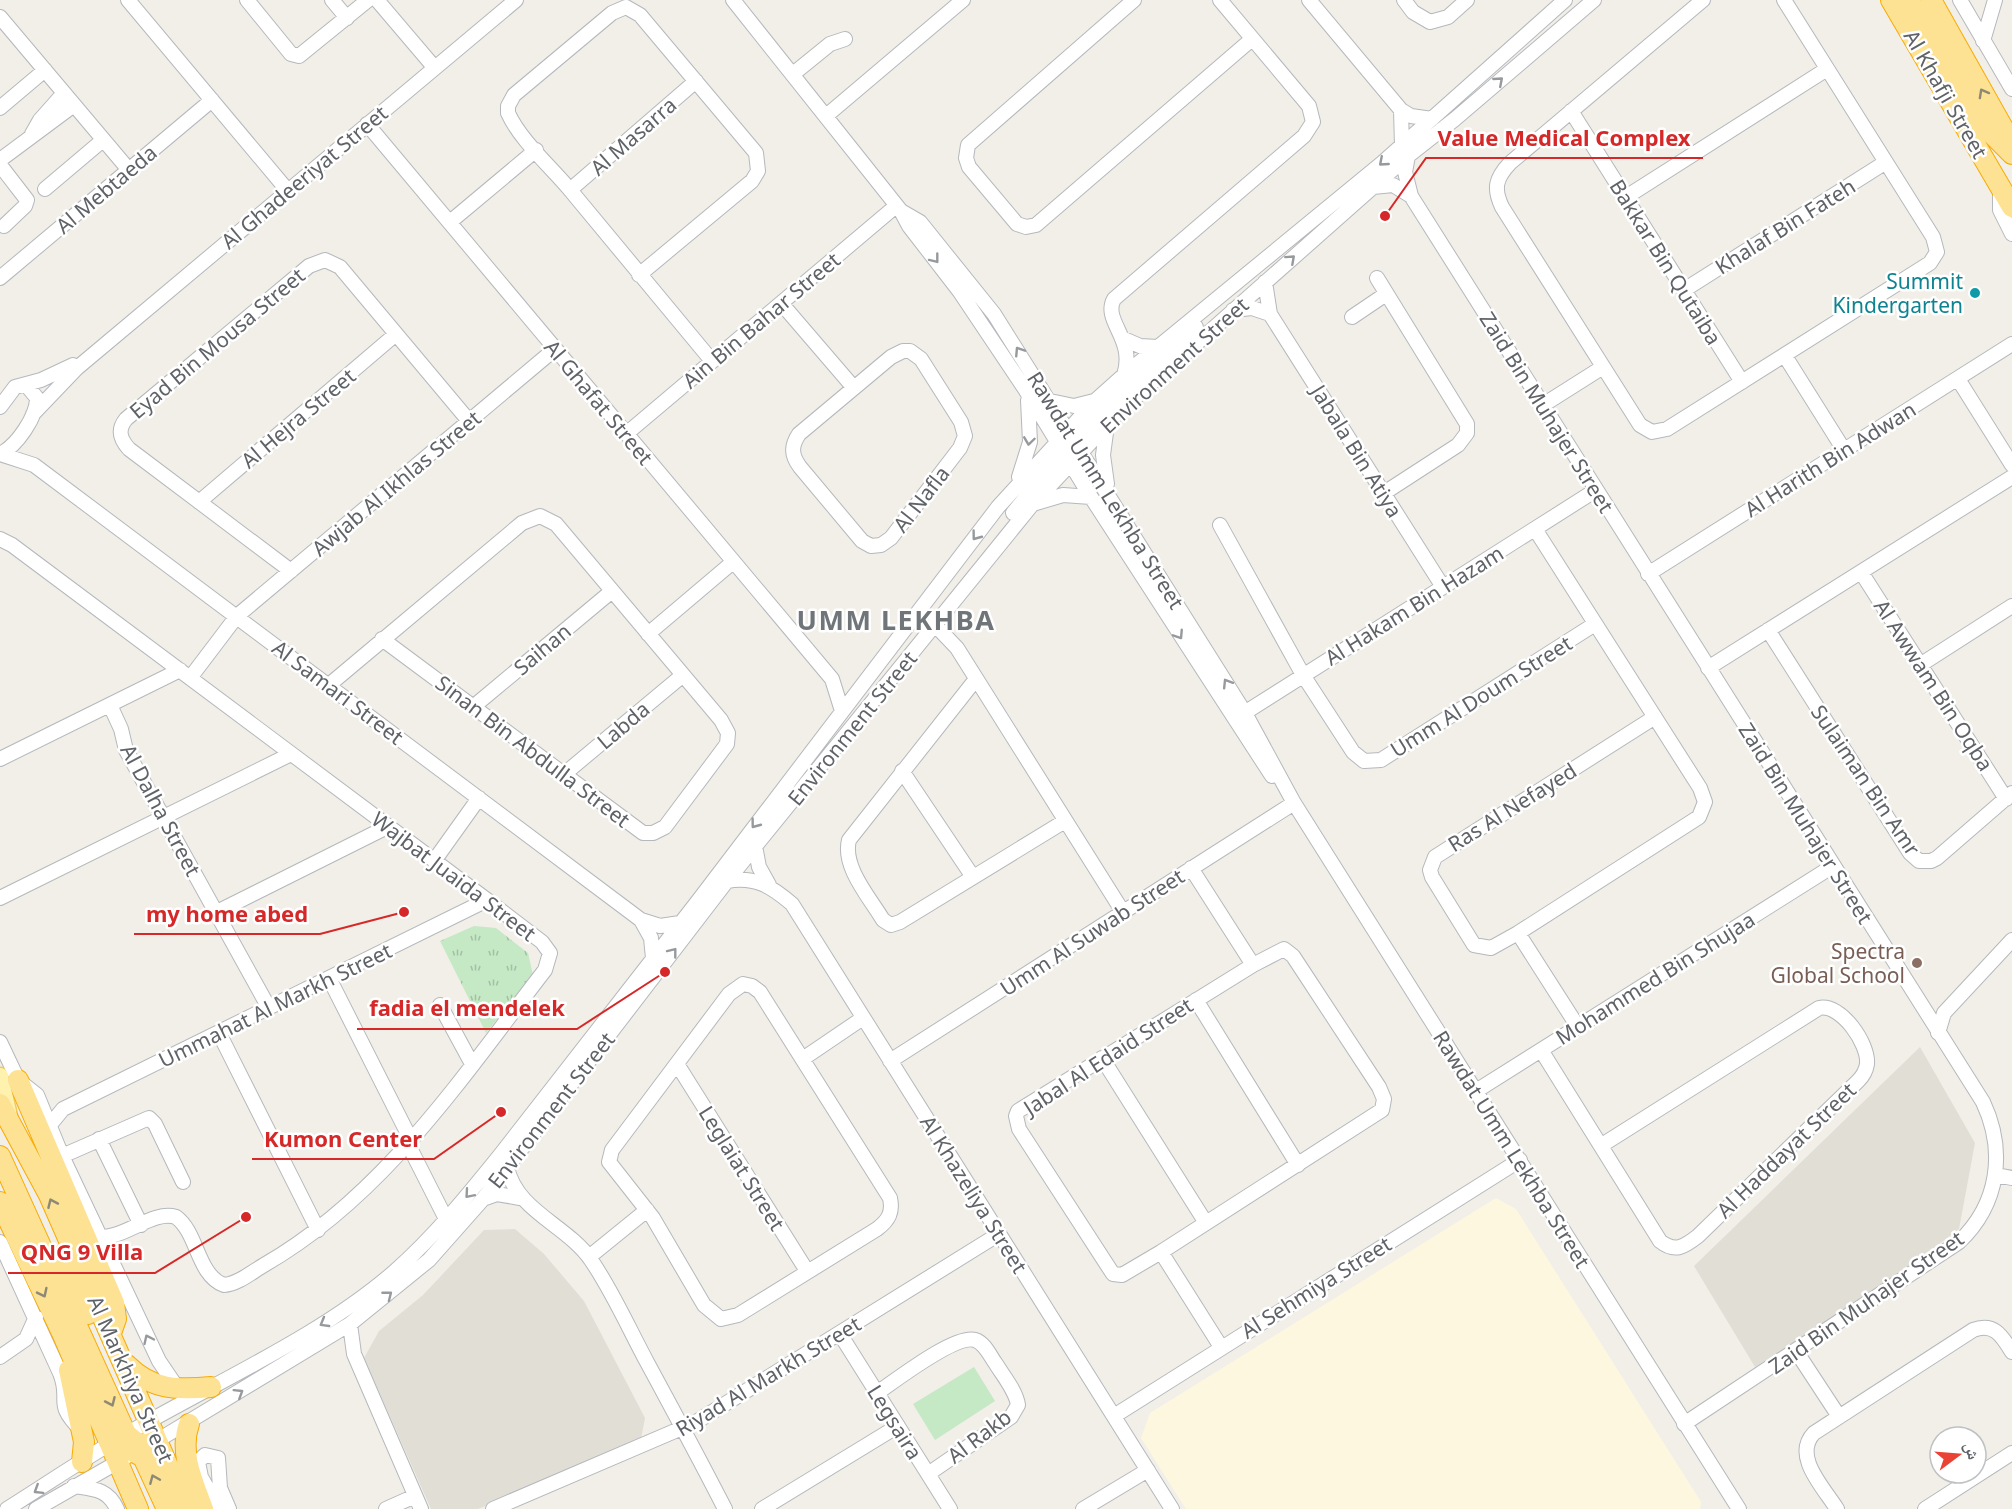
<svg xmlns="http://www.w3.org/2000/svg" width="2012" height="1509" font-family="'Noto Sans','Noto Naskh Arabic',sans-serif">
<defs>
<pattern id="park-tufts" width="24" height="20" patternUnits="userSpaceOnUse" patternTransform="scale(1.5)"><rect width="24" height="20" fill="#c5e8c5"/><path d="M3 7l-1-3M5 7V3M7 7l1-3M15 17l-1-3M17 17v-4M19 17l1-3" fill="none" stroke="#a3c0a4"/></pattern>
</defs>
<rect width="100%" height="100%" fill="#f1efe8"/>
<path fill="#fef7e0" d="M1496 1198 1516 1209 1701 1502 1700 1509H1186L1141 1438 1150 1413Z"/>
<path fill="#e1ded6" d="M1920 1047 1975 1143 1959 1229 1894 1278 1755 1367 1694 1266Z
M515 1229 544 1254 584 1301 645 1418 641 1439 478 1509H431L364 1358 379 1331 423 1295 484 1230Z"/>
<path fill="#c5e8c5" d="M974 1367 995 1401 935 1440 913 1404Z"/>
<path fill="url(#park-tufts)" d="M474 926 496 928 528 953 533 975 486 1033 440 941Z"/>
<g fill="none" stroke-linecap="round" stroke-linejoin="round">
<defs>
<path id="minor" d="M128 0 288 191
M247 0 291 54 299 56 368 0
M332 0 347 18
M377 0 434 67
M733 0 901 211 909 226 960 292 1025 389 1091 497 1272 776
M1134 0 968 145 966 158 969 167 1017 224 1026 227 1036 225 1252 39
M1309 0 1401 110 1411 116 1432 119
M1404 0 1413 12 1430 22 1448 17 1467 0
M1703 0 1510 163C1496 178 1493 188 1502 207L1640 425 1652 432 1667 429 1930 263 1937 252 1933 237 1784 0
M1960 0 2012 89
M0 17 129 170
M1983 41 1995 0
M793 74 830 44 845 39
M0 108 45 70
M1401 110 1402 146
M1571 111 1742 382
M826 116 963 0
M367 124 832 679 842 711
M32 134 40 120 64 93
M1408 156 1405 172 1411 196 1983 1102C2006 1151 1999 1204 1959 1242L1684 1424
M0 160 74 105
M0 165 27 200 25 206 4 226
M1373 187 1393 185 1411 196
M2000 188V210L2012 234
M45 189 103 140
M570 190 696 81
M1626 197 1827 69
M901 211 920 222 994 314 1245 713 1294 803 1739 1509
M450 222 536 150
M639 275 752 181 758 171 756 153 640 15 626 7 612 13 514 95 508 106V113C520 140 552 168 571 191 618 248 665 305 712 361
M0 278 212 100
M1377 278 1467 424V433L1458 445 1384 493
M1265 282 1270 314 1443 587
M1684 290 1886 162
M781 303 854 388
M1233 310 1252 308 1270 314
M1352 317 1386 294
M1124 339 1140 346 1158 347
M903 351H910L921 359 961 422 965 436 960 448 891 538 881 545 871 546 862 541 800 467C791 455 791 446 799 434L891 357Z
M1785 356 1844 450
M1124 375C1136 339 1102 321 1114 299L1304 136 1313 122 1309 106 1220 0
M1958 379 2012 465
M1050 401 1074 406 1094 401
M1543 405 1603 367
M0 407 15 387 41 380 73 365
M33 414 77 368 516 0
M1107 425 1103 455 1107 484
M626 434 896 206
M1071 446 1074 439 1196 327
M0 454 34 465 641 920 660 926 680 923
M0 454C17 446 37 416 37 398L27 386
M1019 477 1030 442 1028 400
M199 502 396 334
M1036 503 1063 495 1091 497
M1013 513 1067 447
M1220 525 1303 675 1353 752 1364 761 1381 760 1595 624
M1535 529 1700 788 1705 802 1699 817 1518 933 1491 948 1474 945 1432 877 1430 870 1435 857 1655 717
M0 539 12 545 487 900 542 942 550 953 545 970C462 1077 384 1196 264 1265 252 1272 238 1284 224 1285 197 1275 198 1233 176 1217 153 1210 127 1237 101 1237
M291 571 129 449C120 439 117 430 126 419L309 266 325 260 340 267 469 421
M1861 572 2006 799
M1648 574 2012 344
M936 617 935 625 957 648 1123 912
M1768 630 1910 853 1919 861H1931L1937 858 2012 793
M648 634 733 562
M1920 665 2012 606
M1708 668 2012 477
M190 678 237 616 555 349
M976 679 849 840C842 867 870 898 883 920L891 925 900 922 1065 821
M329 685 522 523 540 516 556 524 721 720 728 733 727 744 665 827 653 833H643L382 639
M110 705 121 729 126 750 269 1008
M473 707 612 591
M1238 717 1596 490
M0 759 180 670
M902 771 973 877
M563 775 683 675
M755 846 759 867 769 885
M434 861 479 798
M1191 868 1253 965
M727 881C755 876 771 886 792 904L1172 1509
M0 898 291 754
M217 912 387 827
M641 920 651 938 653 958
M1518 933 1578 1027
M1284 949 1293 956 1379 1087 1384 1099 1382 1110 1161 1252 1122 1275 1113 1274 1019 1129 1016 1116 1018 1111 1253 965Z
M329 978 411 1140
M743 984 752 986 760 992 890 1198C893 1212 889 1220 877 1229L738 1315 721 1319 704 1305 653 1218 609 1162 612 1150 729 994Z
M1196 1000 1298 1165
M440 1005 472 1064
M219 1033 318 1230
M1938 1033 1944 1013 2012 940
M0 1042 18 1080 37 1095 62 1156 159 1361 178 1389
M1541 1050 1660 1241C1675 1253 1684 1247 1698 1236L1858 1081C1863 1076 1866 1071 1867 1064 1869 1044 1841 1003 1819 1008L1602 1145
M804 1058 863 1018
M1102 1058 1206 1223
M890 1061 1294 803
M677 1064 807 1271
M1476 1091 1833 866
M49 1126 63 1109 487 900
M99 1139 141 1225
M408 1144 446 1219
M62 1156 149 1118 155 1124 183 1182
M507 1167C516 1211 567 1225 591 1260 613 1292 629 1329 648 1364 674 1412 700 1460 725 1509
M1996 1175 2012 1178
M483 1199 497 1194 520 1198
M0 1242 60 1373C72 1403 52 1401 82 1431
M1161 1252 1221 1347
M589 1257 647 1210
M350 1324 354 1354 421 1509
M840 1334 950 1509
M1796 1351 1838 1415
M0 1357 26 1339 36 1317
M877 1393C895 1381 955 1334 975 1340 985 1343 990 1356 996 1364 1004 1377 1016 1391 1018 1405L1011 1417 928 1474
M1114 1416 1520 1160
M150 1445 350 1324 429 1260 483 1199 727 881 1031 506 1119 412 1408 156 1455 119 1594 0
M74 1486C94 1489 108 1489 117 1509
M7 1509C53 1480 98 1449 146 1423 227 1377 324 1333 394 1272 434 1237 468 1195 501 1154L698 901 998 507 1096 400 1124 375 1381 164 1565 0
M36 1509 125 1458
M219 1509 201 1477 198 1462 205 1455 218 1458 220 1488 229 1509
M386 1509 415 1496
M493 1509 696 1422 999 1234
M762 1509 898 1426
M1083 1509 1148 1470
M1837 1509C1824 1488 1792 1456 1814 1433L1973 1330C1994 1322 2002 1336 2012 1352
M1925 1509 2012 1453"/>
<path id="major" d="M0 1076 9 1116"/>
<path id="highway" d="M1891 0 2012 207
M1909 0 1980 122 2012 154
M1931 0 2012 144
M18 1080 114 1303 116 1319 111 1333
M0 1104 49 1195 187 1509
M0 1156 126 1434 138 1444 157 1442
M0 1202 63 1335 138 1509
M61 1256 88 1314
M127 1365C152 1390 177 1390 211 1387
M69 1370 84 1442 82 1462
M189 1424C179 1452 193 1482 203 1509
M122 1446 143 1457 167 1509"/>
</defs>
<use href="#minor" stroke="#b5b8bc" stroke-width="16"/>
<use href="#major" stroke="#f2c960" stroke-width="19"/>
<use href="#highway" stroke="#f9ab00" stroke-width="22"/>
<use href="#minor" stroke="#fff" stroke-width="14"/>
<use href="#major" stroke="#fff2af" stroke-width="16"/>
<use href="#highway" stroke="#fde293" stroke-width="20"/>
</g>
<defs><path id="oneway-chevron" d="M-2-3.5L2.5 0L-2 3.5" fill="none" stroke-width="1.6" stroke-linecap="round" stroke-linejoin="round" transform="scale(1.5)"/></defs>
<g stroke="#979a9d">
<use href="#oneway-chevron" transform="translate(1499 81) rotate(-41)"/>
<use href="#oneway-chevron" transform="translate(1383 162) rotate(139)"/>
<use href="#oneway-chevron" transform="translate(935 259) rotate(52)"/>
<use href="#oneway-chevron" transform="translate(1291 259) rotate(-42)"/>
<use href="#oneway-chevron" transform="translate(1019 351) rotate(-123)"/>
<use href="#oneway-chevron" transform="translate(1029 441) rotate(98)"/>
<use href="#oneway-chevron" transform="translate(976 536) rotate(127)"/>
<use href="#oneway-chevron" transform="translate(1179 635) rotate(57)"/>
<use href="#oneway-chevron" transform="translate(1227 683) rotate(-122)"/>
<use href="#oneway-chevron" transform="translate(755 824) rotate(127)"/>
<use href="#oneway-chevron" transform="translate(673 952) rotate(-52)"/>
<use href="#oneway-chevron" transform="translate(469 1194) rotate(131)"/>
<use href="#oneway-chevron" transform="translate(388 1295) rotate(-38)"/>
<use href="#oneway-chevron" transform="translate(324 1323) rotate(150)"/>
<use href="#oneway-chevron" transform="translate(148 1339) rotate(-115)"/>
<use href="#oneway-chevron" transform="translate(239 1393) rotate(-32)"/>
<use href="#oneway-chevron" transform="translate(38 1490) rotate(148)"/>
</g>
<g stroke="#8e8975">
<use href="#oneway-chevron" transform="translate(1983 93) rotate(-119)"/>
<use href="#oneway-chevron" transform="translate(52 1203) rotate(-114)"/>
<use href="#oneway-chevron" transform="translate(43 1293) rotate(64)"/>
<use href="#oneway-chevron" transform="translate(111 1402) rotate(66)"/>
<use href="#oneway-chevron" transform="translate(154 1479) rotate(-113)"/>
</g>
<circle fill="#0f9aa8" stroke="#fff" stroke-width="2" cx="1975" cy="293" r="6"/>
<circle fill="#8d6e63" stroke="#fff" stroke-width="2" cx="1917" cy="963" r="6"/>
<g text-anchor="middle" dominant-baseline="central" stroke-width="5" stroke-linejoin="round" paint-order="stroke">
<g font-size="21" fill="#5f6368" stroke="#fff">
<text transform="translate(1946 94) rotate(60)">Al Khafji Street</text>
<text transform="translate(633 136) rotate(-41)">Al Masarra</text>
<text transform="translate(304 177) rotate(-40)">Al Ghadeeriyat Street</text>
<text transform="translate(106 189) rotate(-40)">Al Mebtaeda</text>
<text transform="translate(1785 226) rotate(-32)">Khalaf Bin Fateh</text>
<text transform="translate(1666 262) rotate(58)">Bakkar Bin Qutaiba</text>
<text transform="translate(761 320) rotate(-40)">Ain Bin Bahar Street</text>
<text transform="translate(217 343) rotate(-40)">Eyad Bin Mousa Street</text>
<text transform="translate(1174 365) rotate(-42)">Environment Street</text>
<text transform="translate(599 402) rotate(50)">Al Ghafat Street</text>
<text transform="translate(1547 412) rotate(58)">Zaid Bin Muhajer Street</text>
<text transform="translate(298 418) rotate(-40)">Al Hejra Street</text>
<text transform="translate(1357 451) rotate(58)">Jabala Bin Atiya</text>
<text transform="translate(1830 459) rotate(-32)">Al Harith Bin Adwan</text>
<text transform="translate(396 483) rotate(-40)">Awjab Al Ikhlas Street</text>
<text transform="translate(1106 490) rotate(58)">Rawdat Umm Lekhba Street</text>
<text transform="translate(921 499) rotate(-52)">Al Nafla</text>
<text transform="translate(1414 605) rotate(-32)">Al Hakam Bin Hazam</text>
<text transform="translate(542 649) rotate(-40)">Saihan</text>
<text transform="translate(1934 685) rotate(57)">Al Awwam Bin Oqba</text>
<text transform="translate(338 692) rotate(37)">Al Samari Street</text>
<text transform="translate(1481 696) rotate(-32)">Umm Al Doum Street</text>
<text transform="translate(623 725) rotate(-40)">Labda</text>
<text transform="translate(852 728) rotate(-51)">Environment Street</text>
<text transform="translate(533 751) rotate(37)">Sinan Bin Abdulla Street</text>
<text transform="translate(1866 780) rotate(56)">Sulaiman Bin Amr</text>
<text transform="translate(1512 807) rotate(-32)">Ras Al Nefayed</text>
<text transform="translate(161 810) rotate(62)">Al Dalha Street</text>
<text transform="translate(1806 823) rotate(58)">Zaid Bin Muhajer Street</text>
<text transform="translate(454 876) rotate(37)">Wajbat Juaida Street</text>
<text transform="translate(1092 932) rotate(-33)">Umm Al Suwab Street</text>
<text transform="translate(1655 978) rotate(-32)">Mohammed Bin Shujaa</text>
<text transform="translate(275 1005) rotate(-26)">Ummahat Al Markh Street</text>
<text transform="translate(1108 1056) rotate(-33)">Jabal Al Edaid Street</text>
<text transform="translate(551 1110) rotate(-52)">Environment Street</text>
<text transform="translate(1512 1149) rotate(58)">Rawdat Umm Lekhba Street</text>
<text transform="translate(1786 1150) rotate(-44)">Al Haddayat Street</text>
<text transform="translate(742 1168) rotate(58)">Leglaiat Street</text>
<text transform="translate(974 1194) rotate(58)">Al Khazeliya Street</text>
<text transform="translate(1316 1287) rotate(-32)">Al Sehmiya Street</text>
<text transform="translate(1866 1302) rotate(-35)">Zaid Bin Muhajer Street</text>
<text transform="translate(768 1376) rotate(-31)">Riyad Al Markh Street</text>
<text transform="translate(131 1379) rotate(66)">Al Markhiya Street</text>
<text transform="translate(895 1422) rotate(58)">Legsaira</text>
<text transform="translate(979 1436) rotate(-37)">Al Rakb</text>
</g>
<g font-size="21" fill="#0d838f" stroke="#fff" text-anchor="end">
<text x="1963" y="281">Summit<tspan x="1963" dy="24">Kindergarten</tspan></text>
</g>
<g font-size="21" fill="#785e54" stroke="#fff" text-anchor="end">
<text x="1905" y="951">Spectra<tspan x="1905" dy="24">Global School</tspan></text>
</g>
<g font-size="27" font-weight="bold" letter-spacing="1.5" fill="#70757a" stroke="#fff">
<text x="896" y="619">UMM LEKHBA</text>
</g>
</g>
<path fill="none" stroke="#d62828" stroke-width="2" d="M1385 216L1426 158H1703M404 912L320 934H134M665 972L577 1029H357M501 1112L434 1159H252M246 1217L155 1273H8"/>
<g fill="#d62828" stroke="#fff" stroke-width="2">
<circle cx="1385" cy="216" r="6"/>
<circle cx="404" cy="912" r="6"/>
<circle cx="665" cy="972" r="6"/>
<circle cx="501" cy="1112" r="6"/>
<circle cx="246" cy="1217" r="6"/>
</g>
<g font-size="22" text-anchor="middle" font-weight="bold" fill="#d62828" stroke="#fff" stroke-width="5" stroke-linejoin="round" paint-order="stroke">
<text x="1564" y="146">Value Medical Complex</text>
<text x="227" y="922">my home abed</text>
<text x="467" y="1016">fadia el mendelek</text>
<text x="343" y="1147">Kumon Center</text>
<text x="82" y="1260">QNG 9 Villa</text>
</g>
<g transform="translate(1958 1455) rotate(74)"><circle r="28" fill="#ffffff" stroke="#bfc1c3" stroke-width="1.5"/>
<path d="M0-4.5L10 22L0 15L-10 22Z" fill="#ea4335"/>
<text y="-9" font-size="16" font-weight="bold" text-anchor="middle" fill="#5f6368">ش</text>
</g>
</svg>
